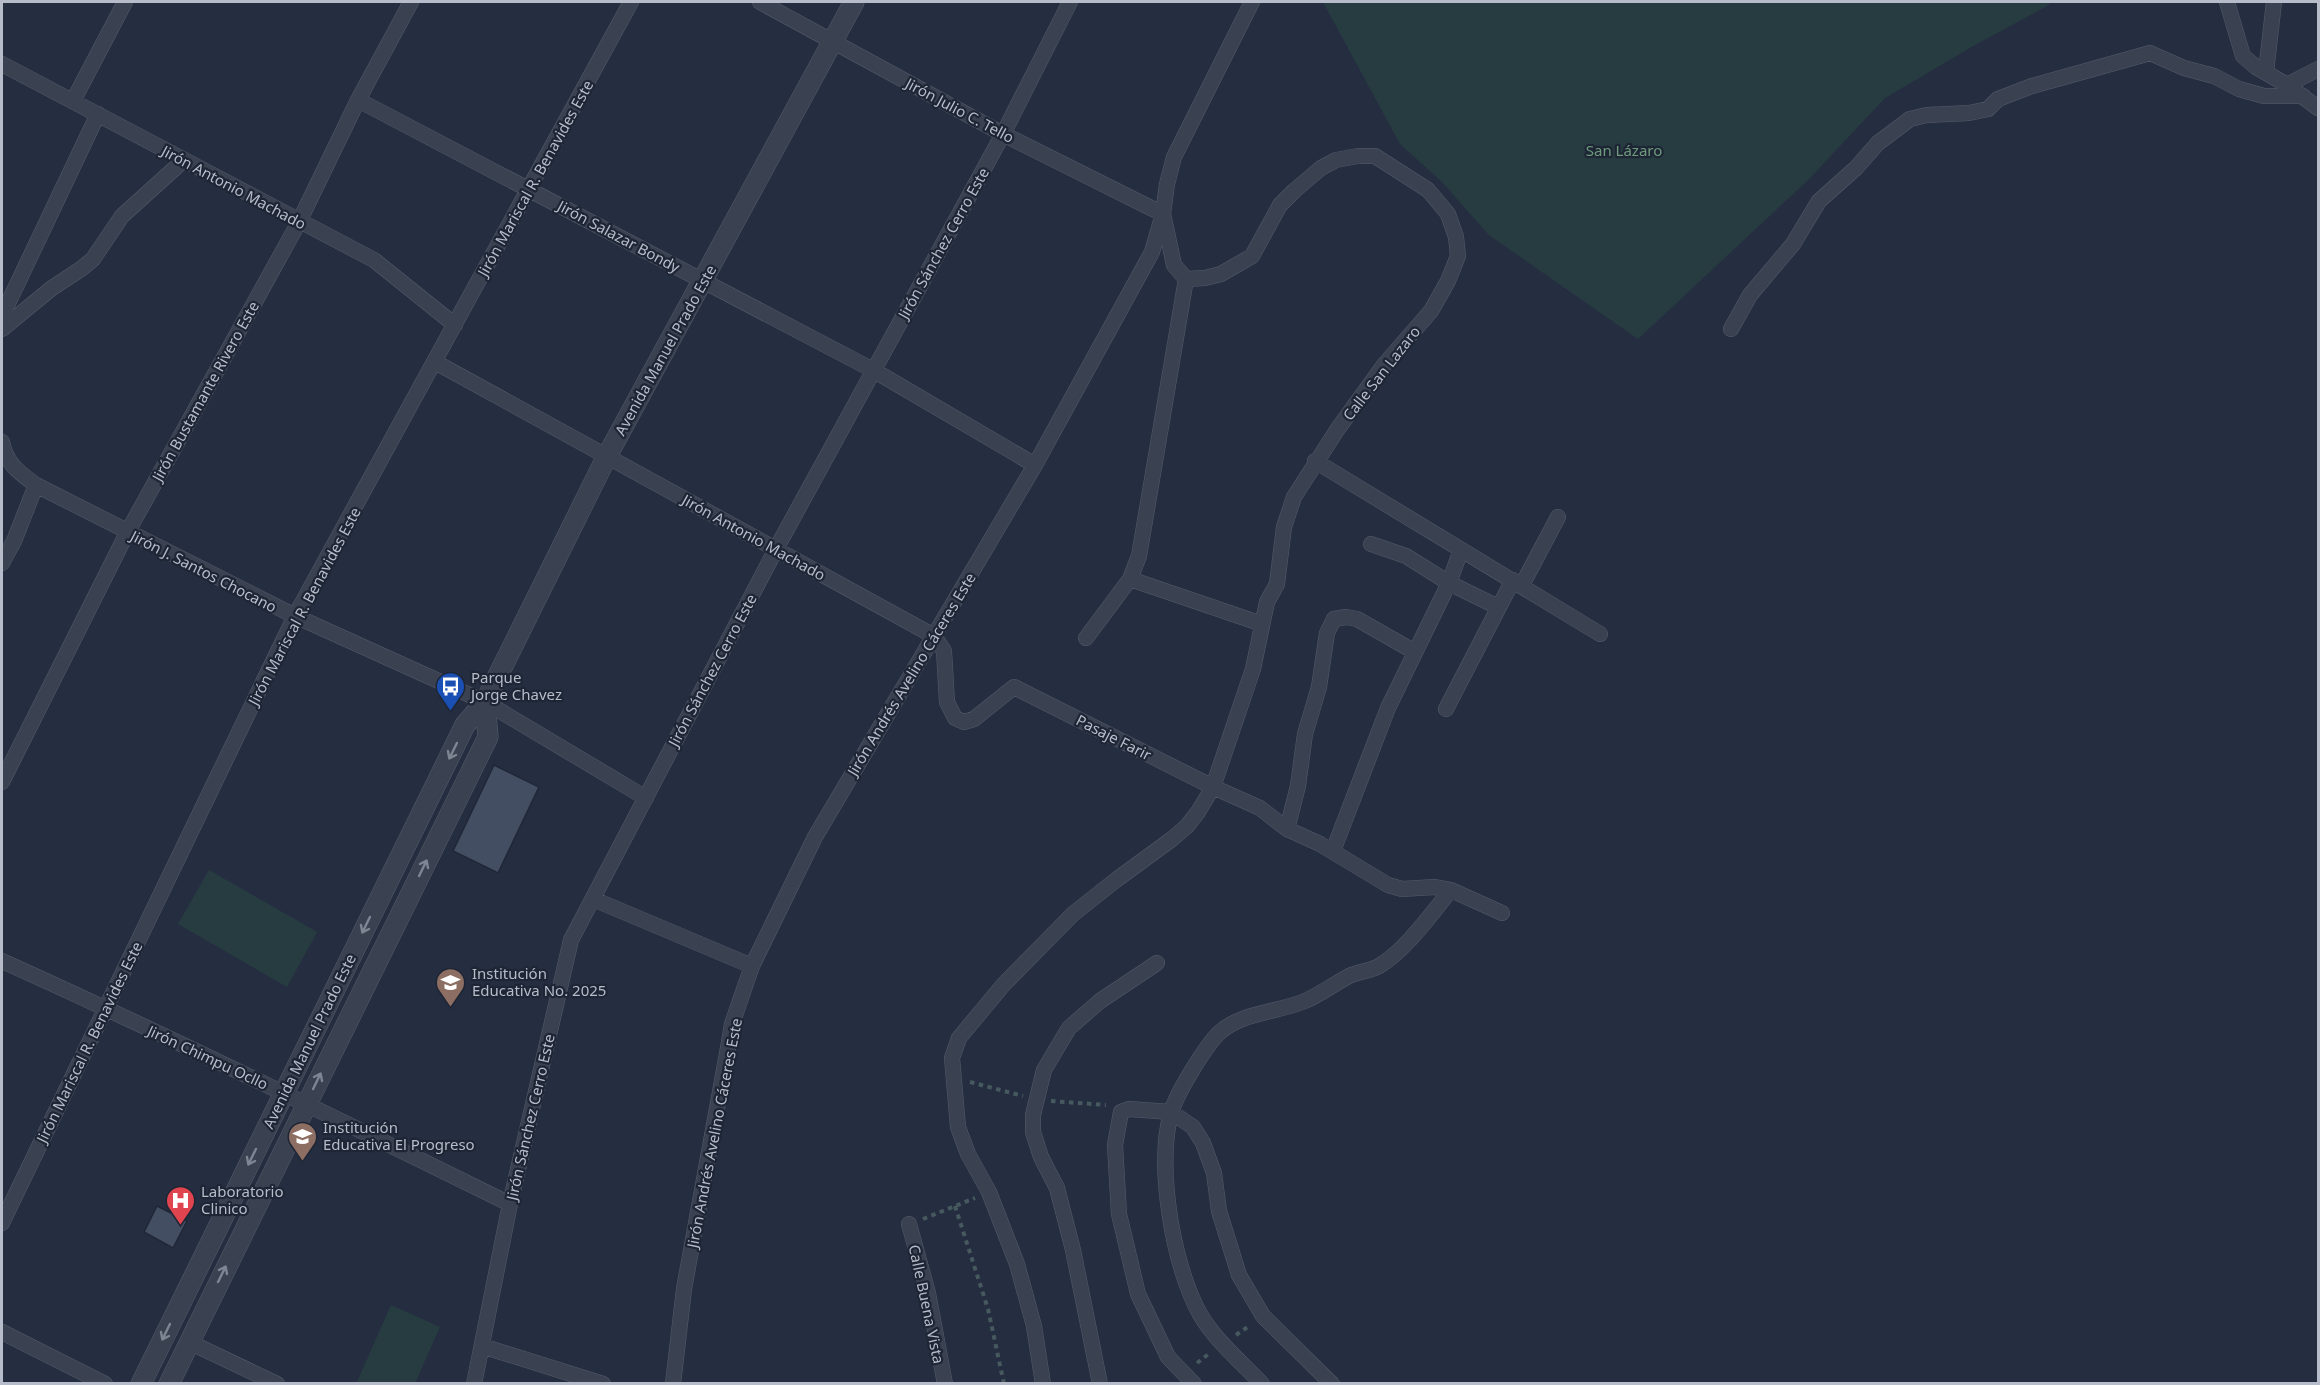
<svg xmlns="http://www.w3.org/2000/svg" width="2320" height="1385" font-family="'Noto Sans',sans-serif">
<rect width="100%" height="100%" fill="#252e40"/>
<path fill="#273c41" d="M1323 2H2051L2047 6 1975 45 1885 98 1809 179 1638 339 1489 235 1441 181 1400 144Z
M209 870 317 932 287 987 178 924Z
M391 1305 440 1327 415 1383H360L357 1382Z"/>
<path fill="#444e62" stroke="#202837" stroke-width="1.5" d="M494 765 539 787 498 873 453 851Z
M157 1206 187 1221 173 1248 144 1232Z"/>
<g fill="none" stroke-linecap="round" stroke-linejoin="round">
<defs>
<path id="minor" d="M760 2 1003 134 1163 214 1174 265 1186 279 1205 278 1221 274 1252 256 1280 205 1294 191 1321 168 1336 160 1358 156H1375L1428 190 1448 214 1456 237 1458 256 1448 281 1431 311 1384 365 1337 430 1294 497 1284 527 1277 584 1267 602 1253 669 1213 787 1198 812 1187 826 1172 839 1116 880 1073 914 1004 984 959 1038 952 1058 958 1127 968 1154 989 1192 1017 1264 1034 1326 1043 1384
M2227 2 2243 56 2256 67 2287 85 2318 108
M2 64 374 260 455 325
M2266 72 2274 2
M2287 85 2318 69
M358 100 873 370 1035 465
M73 101 125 2
M2 316 98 114
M2 329 52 288 81 269 93 259 122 216 184 160
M1731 329 1750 295 1793 244 1819 201 1856 168 1878 143 1910 119 1927 115 1969 113 1988 109 1998 99 2032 86 2150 53 2184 68 2214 76 2239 89 2264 96H2303
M435 362 934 636 944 651 947 702 955 718 964 722 974 719 1014 687 1213 787 1260 808 1287 829 1320 844 1388 885 1402 889 1435 887 1451 890 1502 913
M2 442C6 464 20 473 36 485L295 616 485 702 646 798
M1315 461 1600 634
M1371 544 1406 556 1449 583 1498 607
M2 563 14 541 36 485
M1130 579 1262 624
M1522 585 1558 517
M1086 638 1130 579 1139 556 1186 279
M1446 709 1513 580
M2 782 127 533 299 222 358 100 411 2
M1287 829 1298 786 1305 734 1319 687 1327 633 1334 619 1346 617 1357 619 1415 652
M1333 851 1388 708 1449 583 1461 550
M593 899 752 966
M2 961C173 1038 341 1121 510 1204
M2 1223 295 616 631 2
M909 1224 928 1293 945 1384
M2 1332 105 1384
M189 1342 277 1384
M482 1346 603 1384
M474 1384 510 1204 571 940 776 549 1003 134 1070 2
M673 1384 684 1289 728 1048 732 1024 752 966 815 837 1035 465 1152 252 1163 214 1167 184 1174 157 1252 2
M1100 1384 1073 1250 1057 1188 1041 1157 1033 1132V1115L1044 1070 1069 1028 1100 1001 1157 963
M1194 1384 1168 1357 1138 1294 1119 1214 1115 1145 1121 1112 1129 1109 1171 1112 1193 1127 1203 1143 1214 1173 1219 1211 1239 1275 1263 1316 1332 1384
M1262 1384C1241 1362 1217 1342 1201 1316 1173 1268 1156 1166 1171 1113 1176 1094 1206 1045 1220 1032 1243 1012 1279 1012 1305 1001 1321 994 1334 984 1349 976 1358 972 1370 971 1379 966 1406 950 1431 914 1451 890"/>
<path id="tertiary" d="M141 1384 465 725 485 702 607 456 854 2
M169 1384 488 737 485 702"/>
</defs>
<use href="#minor" stroke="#545c6a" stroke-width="16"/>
<use href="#tertiary" stroke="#545c6a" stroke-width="21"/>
<path stroke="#46595e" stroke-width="4" stroke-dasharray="4.5 4.5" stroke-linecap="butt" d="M970 1082 1023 1096
M1051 1101 1106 1105
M955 1206 988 1309 1004 1384
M923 1219 975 1198
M1236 1335 1249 1326
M1197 1363 1210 1353"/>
<use href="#minor" stroke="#3a4150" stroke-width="15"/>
<use href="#tertiary" stroke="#3a4150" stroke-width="20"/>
</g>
<defs><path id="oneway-shaft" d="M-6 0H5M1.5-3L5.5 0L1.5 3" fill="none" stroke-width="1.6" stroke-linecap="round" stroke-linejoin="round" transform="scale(1.5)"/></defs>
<g stroke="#7e8593">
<use href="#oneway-shaft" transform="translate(453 751) rotate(116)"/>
<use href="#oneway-shaft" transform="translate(423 868) rotate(-64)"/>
<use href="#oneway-shaft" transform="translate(366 925) rotate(116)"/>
<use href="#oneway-shaft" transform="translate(317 1081) rotate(-64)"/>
<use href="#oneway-shaft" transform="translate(252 1157) rotate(116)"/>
<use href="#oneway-shaft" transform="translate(222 1274) rotate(-64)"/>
<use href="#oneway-shaft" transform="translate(166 1332) rotate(116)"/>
</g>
<defs>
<symbol id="bus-pin" viewBox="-11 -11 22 30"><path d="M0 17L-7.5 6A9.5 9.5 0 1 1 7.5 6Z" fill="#1a4fb4" stroke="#1e2635"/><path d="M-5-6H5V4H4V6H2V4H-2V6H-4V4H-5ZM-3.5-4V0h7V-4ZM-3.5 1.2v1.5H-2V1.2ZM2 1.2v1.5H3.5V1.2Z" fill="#fff"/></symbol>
<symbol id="school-pin" viewBox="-11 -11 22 30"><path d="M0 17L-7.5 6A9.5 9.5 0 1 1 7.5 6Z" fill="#8d6e63" stroke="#1e2635"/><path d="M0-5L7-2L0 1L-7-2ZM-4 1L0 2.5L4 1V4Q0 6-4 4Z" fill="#fff"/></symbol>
<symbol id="hospital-pin" viewBox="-11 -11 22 30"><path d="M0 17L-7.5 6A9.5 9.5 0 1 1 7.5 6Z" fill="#e0444e" stroke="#1e2635"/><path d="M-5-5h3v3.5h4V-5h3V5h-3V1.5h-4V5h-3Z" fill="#fff"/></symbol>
</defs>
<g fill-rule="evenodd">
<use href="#bus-pin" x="434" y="670" width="33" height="45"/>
<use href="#school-pin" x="434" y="966" width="33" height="45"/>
<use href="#school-pin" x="286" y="1120" width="33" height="45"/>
<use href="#hospital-pin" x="164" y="1184" width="33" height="45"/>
</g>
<g text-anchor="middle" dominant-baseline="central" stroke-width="4.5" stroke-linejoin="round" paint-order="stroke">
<g font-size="15" fill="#b6bcca" stroke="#1e2635">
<text transform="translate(960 110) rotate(28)">Jirón Julio C. Tello</text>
<text transform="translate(535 178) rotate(-61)">Jirón Mariscal R. Benavides Este</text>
<text transform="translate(234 187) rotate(28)">Jirón Antonio Machado</text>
<text transform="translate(619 236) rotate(28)">Jirón Salazar Bondy</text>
<text transform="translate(943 243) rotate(-61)">Jirón Sánchez Cerro Este</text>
<text transform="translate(665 350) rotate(-61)">Avenida Manuel Prado Este</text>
<text transform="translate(1381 373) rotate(-52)">Calle San Lazaro</text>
<text transform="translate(205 391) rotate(-61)">Jirón Bustamante Rivero Este</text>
<text transform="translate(754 537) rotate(29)">Jirón Antonio Machado</text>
<text transform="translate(204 571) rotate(27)">Jirón J. Santos Chocano</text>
<text transform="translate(304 606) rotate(-62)">Jirón Mariscal R. Benavides Este</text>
<text transform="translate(712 670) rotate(-62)">Jirón Sánchez Cerro Este</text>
<text transform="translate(911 674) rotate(-59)">Jirón Andrés Avelino Cáceres Este</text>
<text transform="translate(1114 737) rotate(27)">Pasaje Farir</text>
<text transform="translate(309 1041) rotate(-64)">Avenida Manuel Prado Este</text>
<text transform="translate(89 1042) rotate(-64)">Jirón Mariscal R. Benavides Este</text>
<text transform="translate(208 1057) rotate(25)">Jirón Chimpu Ocllo</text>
<text transform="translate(530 1117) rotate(-77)">Jirón Sánchez Cerro Este</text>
<text transform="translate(714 1133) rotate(-79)">Jirón Andrés Avelino Cáceres Este</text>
<text transform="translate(927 1304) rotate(78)">Calle Buena Vista</text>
</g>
<g font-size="15" fill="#6d9b7c" stroke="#1e2635">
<text x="1624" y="150">San Lázaro</text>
</g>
<g font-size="15" fill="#b6bcca" stroke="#1e2635" text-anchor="start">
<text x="471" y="677">Parque<tspan x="471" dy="17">Jorge Chavez</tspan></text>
<text x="472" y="973">Institución<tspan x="472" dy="17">Educativa No. 2025</tspan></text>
<text x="323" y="1127">Institución<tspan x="323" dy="17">Educativa El Progreso</tspan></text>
<text x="201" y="1191">Laboratorio<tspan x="201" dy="17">Clinico</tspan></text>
</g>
</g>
<rect width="2320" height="1385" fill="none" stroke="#b6bcca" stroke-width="6"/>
</svg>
